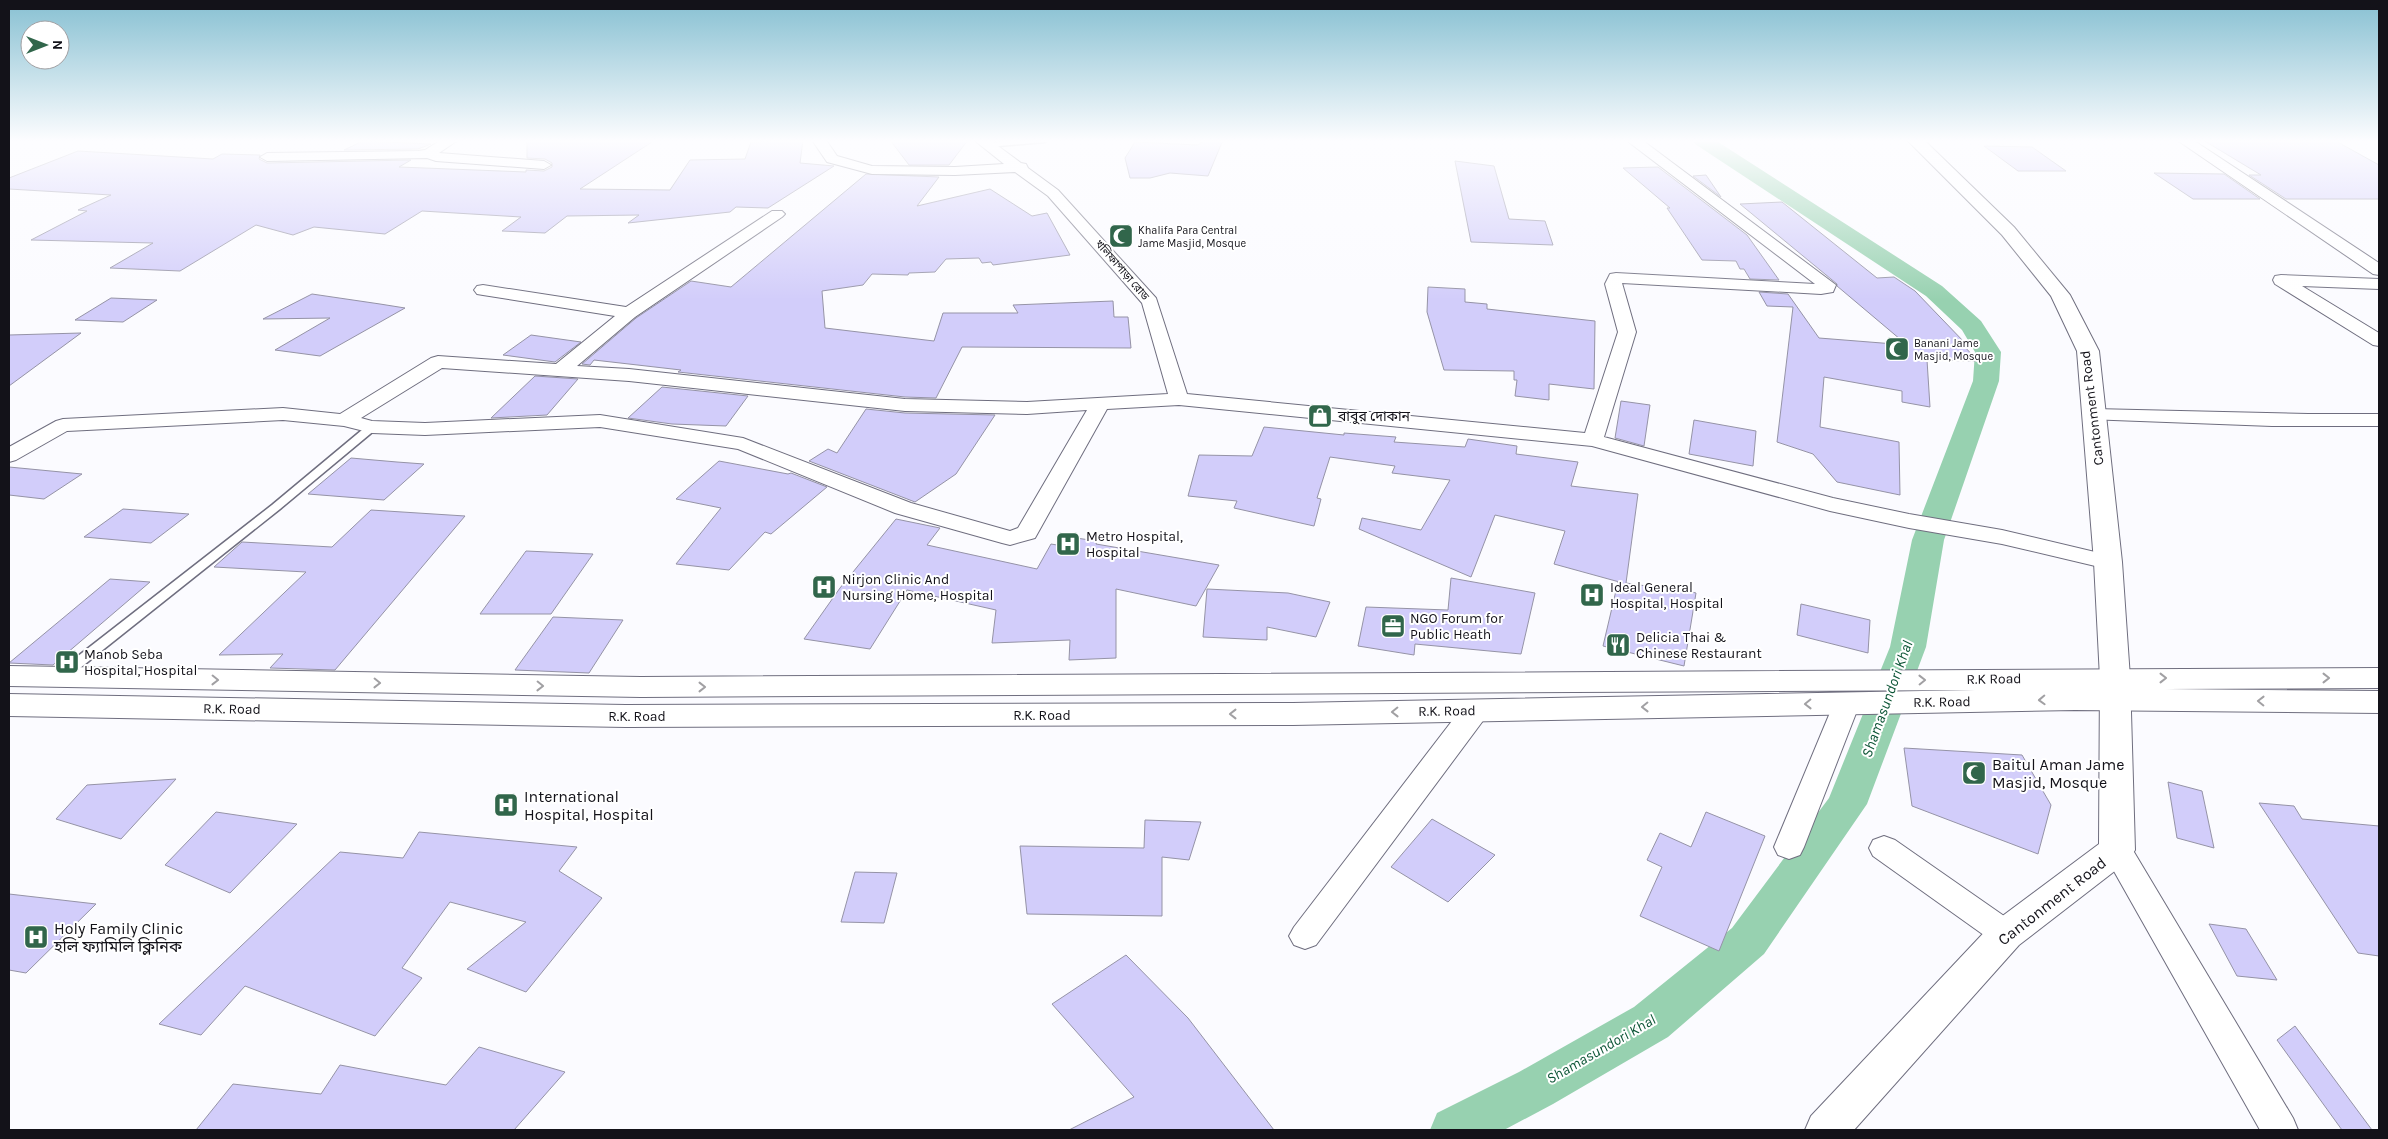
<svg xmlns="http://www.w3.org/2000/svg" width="2388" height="1139" font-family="Karla,'Noto Sans Bengali',sans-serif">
<rect width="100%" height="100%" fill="#fbfbff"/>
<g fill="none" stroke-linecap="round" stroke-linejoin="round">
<path fill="#97d1b0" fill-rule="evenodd" d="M1693 140H1715L1942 286 1981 321 2001 352 1999 381 1944 540 1926 647 1867 804 1764 954 1668 1037 1553 1104 1504 1130H1430L1437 1113 1519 1072 1634 1007 1732 928 1829 798 1890 647 1912 540 1973 381 1975 352 1962 330 1926 296 1695 144Z"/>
</g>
<path fill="#d2cdfa" stroke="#9593a6" d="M527 140H655L580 189 670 190 690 160 745 159 751 142 803 140 800 163 834 166 768 208 736 207 730 212 628 223 639 215 567 216 545 233 502 231 521 217 422 211 385 234 314 227 293 235 256 225 180 271 110 268 153 243 31 240 87 211 78 210 111 195 9 189V178L78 151 213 159 222 154 260 155 259 159 267 163 411 160 399 167 526 172V170L544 171 552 167V163L545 159 527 158Z
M890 140H968L949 165H909Z
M1205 140H1223L1208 176 1170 173 1150 178H1130L1125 158 1135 142 1198 145Z
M2203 140H2334L2379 165V199H2286L2249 175H2261Z
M363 141 431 144 418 149 344 150Z
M1984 146 2032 147 2066 171H2018Z
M1455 161 1494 166 1509 219 1545 221 1553 245 1471 242Z
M1658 167 1747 235 1779 280 1750 279 1744 269H1740L1736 261 1702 260 1667 208H1670L1623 168Z
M2154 173 2224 174 2260 199H2193Z
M866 174 939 177 917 206 990 189 1032 216 1047 213 1070 255 993 265 991 262 982 263 979 258 946 259 935 272 909 273 908 275 872 274 863 285 822 291 825 328 934 341 943 313H1018L1013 305 1113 301 1114 317H1128L1131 348 962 347 936 398 905 397 678 372 681 370 594 360 590 365 582 364 636 318 691 281 731 287Z
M1706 175 1721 197 1693 176Z
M1782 202 1877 278 1894 277 1915 291 1966 344H1962L1978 361 1927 360 1930 407 1902 402V391L1824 377 1820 427 1899 442 1900 495 1837 482 1813 454 1777 442 1793 307 1767 306 1759 292 1788 294 1819 338 1907 345 1837 286V284L1740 204Z
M1428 287 1465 289V302L1487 304V309L1595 321 1594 389 1549 384V400L1515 396 1517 380H1514V371L1444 370 1427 312Z
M312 294 380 304 405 308 320 356 275 350 330 318 263 319Z
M111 298 157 300 123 322 75 320Z
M81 333 9 386V335Z
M531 335 581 342 555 362 503 355Z
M535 376 578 379 547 415 491 418Z
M662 387 748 396 726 426 672 424 628 418Z
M1621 401 1650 405 1644 446 1615 438Z
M866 409 905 413 995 415 956 474 915 502 809 461 828 449 837 453Z
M1694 420 1756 431 1753 466 1689 454Z
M1264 427 1344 435V433L1396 437 1394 442 1465 447 1468 439 1517 446 1516 454 1578 462 1571 486 1638 494 1626 583 1667 589 1668 586 1696 593 1684 666 1603 646 1618 582 1623 583 1554 564 1565 531 1495 515 1471 577 1359 529 1362 518 1421 530 1450 480 1392 473 1395 466 1330 457 1317 498 1321 499 1314 526 1234 508 1237 501 1188 496 1199 455 1252 456Z
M351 458 397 462 424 464 384 500 308 494Z
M719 461 788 474 791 473 827 487 771 534 765 532 729 570 676 564 721 508 676 499Z
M9 467 82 474 44 499 9 495Z
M123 509 189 514 151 543 84 537Z
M371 510 465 516 335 670 270 668 283 654 219 655 306 572 214 567 242 542 332 547Z
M896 519 940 528 927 545 1037 569 1051 544 1057 545 1062 536 1097 541 1096 544 1219 565 1196 606 1116 589V658L1069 660 1070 640 992 643 996 610 907 590 870 649 804 639 840 588Z
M526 551 593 554 551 614H480Z
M1451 578 1535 593 1521 654 1415 644 1414 655 1358 646 1366 607 1448 610Z
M110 579 150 582 53 665 9 663Z
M1207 589 1288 593 1330 602 1316 637 1267 627V640L1203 637Z
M1801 604 1870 620 1868 653 1797 635Z
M553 617 623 620 589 673 515 670Z
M1904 748 2022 755 2051 805 2038 854 1912 806Z
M176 779 121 839 56 819 87 785Z
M2168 782 2202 791 2214 848 2177 838Z
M2259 803 2294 806 2302 819 2379 826V956L2358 953Z
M216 812 297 824 230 893 165 865Z
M1706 812 1765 836 1719 951 1640 916 1662 867 1647 860 1660 833 1691 847Z
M1432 819 1495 855 1448 902 1391 867Z
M1145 820 1201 822 1189 860 1162 857V916L1027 914 1020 846 1144 848Z
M419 832 577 847 559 871 602 898 526 992 467 969 526 922 450 902 402 968 422 978 375 1036 245 986 201 1035 159 1024 340 852 403 858Z
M855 872 897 873 884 923 841 922Z
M9 894 96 904 26 973 9 970Z
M2209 924 2246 929 2277 980 2237 976Z
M1126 955 1188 1018 1274 1130H1069L1134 1097 1052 1004Z
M2295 1026 2372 1130H2342L2277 1040Z
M479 1047 565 1072 514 1130H196L233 1084 321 1094 340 1065 446 1085Z"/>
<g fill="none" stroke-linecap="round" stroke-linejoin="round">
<defs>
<path id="service" d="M1020 140H1048L1045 142 988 147 984 145 988 143Z
M372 424 377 427 376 429 280 509 65 680H55L53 677 55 674 272 505 368 425Z"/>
<path id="minor" d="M441 140H458L439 153 544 161 551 165 544 169 436 161 427 158 267 161 260 157 267 153 418 151 425 150Z
M812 140H826L837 156 872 166 955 167 1004 164 974 140H990L1021 163 1026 164 1028 168 1058 190 1156 298 1187 394 1585 433 1618 332 1605 284 1610 274 1616 273 1815 284 1626 140H1642L1836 285 1833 292 1821 294 1622 283 1636 332 1604 437 1833 498 1909 514 2002 530 2116 557 2120 562 2116 567 2108 569 2002 544 1909 528 1830 511 1592 446 1179 405 1107 409 1035 538 1010 545 1002 543 895 513 738 449 600 427 425 435 372 433 344 426 283 420 67 431 16 460 9 462V447L56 421 63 419 283 408 340 414 431 358 438 356 556 364 615 316 483 295 477 294 474 290 477 286 483 285 626 307 772 211H782L785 214 782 217 635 317 577 366 629 369 905 399 1027 402 1168 394 1142 303 1048 196 1015 172 955 175 872 174 827 162ZM442 368 629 381 905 411 1027 414 1087 410 1018 528 1010 531 911 503 743 438 600 415 425 423 372 421 361 418Z
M2177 140H2193L2379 263V275L2373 274Z
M2281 275 2379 279V289L2302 286 2379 333V346L2373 345 2275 284 2273 280 2275 276Z
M2094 409 2308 414H2379V426H2272L2087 419 2084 415 2087 411Z
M1847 694 1857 696 1860 703 1804 847 1800 855 1789 859 1778 855 1774 847 1834 703 1837 696Z
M1475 702 1485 704 1489 711 1485 718 1316 945 1305 949 1294 945 1289 936 1294 927 1465 704Z
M1884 836 1895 840 2017 925 2022 934 2017 943 2006 947 1995 943 1873 856 1869 848 1873 840Z
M2117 838 2128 842 2293 1118 2298 1130H2260L2102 850 2106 842Z"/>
<path id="tertiary" d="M1907 140H1924L2014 227 2070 295 2099 351 2122 562 2130 678 2126 685 2115 688 2104 685 2100 678 2094 562 2077 351 2051 296 2002 235Z"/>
<path id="secondary" d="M2115 668 2126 671 2130 678 2135 850 2129 860 2019 945 1854 1130H1805L1811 1116 1993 923 2099 844 2100 678 2104 671Z"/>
<path id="trunk" d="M9 666 641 677 2379 668V688L2165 689 2379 691V713L2075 710 1293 725 626 727 9 716V694L626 705 1293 703 1975 690 641 697 9 686Z"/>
</defs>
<use href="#service" stroke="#6f6e7f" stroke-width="3"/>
<use href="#minor" stroke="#6f6e7f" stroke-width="2"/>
<use href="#tertiary" stroke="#6f6e7f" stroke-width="2"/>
<use href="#secondary" stroke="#6f6e7f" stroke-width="2"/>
<use href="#trunk" stroke="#6f6e7f" stroke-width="2"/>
<use href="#service" fill="#fff" fill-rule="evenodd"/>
<use href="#minor" fill="#fff" fill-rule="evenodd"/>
<use href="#tertiary" fill="#fff" fill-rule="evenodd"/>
<use href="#secondary" fill="#fff" fill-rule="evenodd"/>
<use href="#trunk" fill="#fff" fill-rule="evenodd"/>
</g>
<defs><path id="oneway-chevron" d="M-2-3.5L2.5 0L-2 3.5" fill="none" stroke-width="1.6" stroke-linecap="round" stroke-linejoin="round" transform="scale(1.25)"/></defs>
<g stroke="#a1a0a3">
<use href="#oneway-chevron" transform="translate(2163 678)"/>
<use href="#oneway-chevron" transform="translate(2326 678)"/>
<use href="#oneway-chevron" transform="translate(215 680) rotate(1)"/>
<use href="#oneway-chevron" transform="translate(1922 680) rotate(-1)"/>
<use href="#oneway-chevron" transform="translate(377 683) rotate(1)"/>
<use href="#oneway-chevron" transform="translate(540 686) rotate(1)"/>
<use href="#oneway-chevron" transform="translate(702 687)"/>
<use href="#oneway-chevron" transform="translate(2042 700) rotate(178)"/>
<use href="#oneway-chevron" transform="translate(2261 701) rotate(-179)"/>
<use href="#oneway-chevron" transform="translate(1808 704) rotate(179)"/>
<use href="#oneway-chevron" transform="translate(1645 707) rotate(179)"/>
<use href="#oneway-chevron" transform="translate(1395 712) rotate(179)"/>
<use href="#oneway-chevron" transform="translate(1233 714) rotate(180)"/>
</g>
<linearGradient id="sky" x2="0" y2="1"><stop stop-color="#87c0d2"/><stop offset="0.47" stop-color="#fdfdff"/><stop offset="1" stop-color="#fdfdff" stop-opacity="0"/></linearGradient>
<rect width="2388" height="300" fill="url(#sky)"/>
<defs>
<symbol id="mosque-square" viewBox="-11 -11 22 22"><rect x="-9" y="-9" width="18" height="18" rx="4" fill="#31664b" stroke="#fff"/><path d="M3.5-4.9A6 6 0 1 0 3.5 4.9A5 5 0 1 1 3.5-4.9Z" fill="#fff"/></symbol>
<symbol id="shop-square" viewBox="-11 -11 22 22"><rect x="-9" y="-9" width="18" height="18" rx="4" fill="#31664b" stroke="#fff"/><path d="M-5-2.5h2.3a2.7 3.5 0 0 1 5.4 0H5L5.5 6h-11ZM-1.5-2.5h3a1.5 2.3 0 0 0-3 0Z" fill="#fff"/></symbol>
<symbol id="hospital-square" viewBox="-11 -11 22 22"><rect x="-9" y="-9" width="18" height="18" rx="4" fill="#31664b" stroke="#fff"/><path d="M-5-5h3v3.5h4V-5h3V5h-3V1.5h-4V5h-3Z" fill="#fff"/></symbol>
<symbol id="office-square" viewBox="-11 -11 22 22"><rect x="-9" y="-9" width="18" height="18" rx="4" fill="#31664b" stroke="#fff"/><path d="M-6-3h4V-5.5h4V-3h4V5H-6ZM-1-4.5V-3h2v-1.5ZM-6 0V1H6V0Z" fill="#fff"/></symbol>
<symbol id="restaurant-square" viewBox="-11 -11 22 22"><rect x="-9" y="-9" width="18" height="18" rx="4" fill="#31664b" stroke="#fff"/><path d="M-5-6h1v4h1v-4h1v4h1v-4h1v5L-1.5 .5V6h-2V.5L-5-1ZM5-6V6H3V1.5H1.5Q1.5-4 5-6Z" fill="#fff"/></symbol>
</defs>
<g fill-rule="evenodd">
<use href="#mosque-square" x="1107" y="222" width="28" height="28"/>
<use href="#mosque-square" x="1883" y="335" width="28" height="28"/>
<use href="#shop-square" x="1306" y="402" width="28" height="28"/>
<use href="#hospital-square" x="1054" y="530" width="28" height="28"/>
<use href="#hospital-square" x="810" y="573" width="28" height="28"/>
<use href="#hospital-square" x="1578" y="581" width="28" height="28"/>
<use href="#office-square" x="1379" y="612" width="28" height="28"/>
<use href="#restaurant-square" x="1604" y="631" width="28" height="28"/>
<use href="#hospital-square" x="53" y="648" width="28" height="28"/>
<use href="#mosque-square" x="1960" y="759" width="28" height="28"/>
<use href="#hospital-square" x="492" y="791" width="28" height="28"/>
<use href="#hospital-square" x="22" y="923" width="28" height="28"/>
</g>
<g text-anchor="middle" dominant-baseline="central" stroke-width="4" stroke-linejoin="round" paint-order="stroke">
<g font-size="11" fill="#131219" stroke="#fff" text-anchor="start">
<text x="1138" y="230">Khalifa Para Central<tspan x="1138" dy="13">Jame Masjid, Mosque</tspan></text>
<text x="1914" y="343">Banani Jame<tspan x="1914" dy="13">Masjid, Mosque</tspan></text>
</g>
<g font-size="11" fill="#131219" stroke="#fff">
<text transform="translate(1122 270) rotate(49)">খলিফাপাড়া রোড</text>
</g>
<g font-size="14" fill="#131219" stroke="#fff">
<text transform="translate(2092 408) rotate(-97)">Cantonment Road</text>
<text transform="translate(1994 679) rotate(-1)">R.K Road</text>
<text transform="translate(1942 702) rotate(-1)">R.K. Road</text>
<text transform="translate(232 709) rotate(1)">R.K. Road</text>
<text transform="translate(1447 711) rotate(-1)">R.K. Road</text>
<text x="1042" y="715">R.K. Road</text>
<text x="637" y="716">R.K. Road</text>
</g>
<g font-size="14" fill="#131219" stroke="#fff" text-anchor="start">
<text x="1338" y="416">বাবুর দোকান</text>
<text x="1086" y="536">Metro Hospital,<tspan x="1086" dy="16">Hospital</tspan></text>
<text x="842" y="579">Nirjon Clinic And<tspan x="842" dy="16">Nursing Home, Hospital</tspan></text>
<text x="1610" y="587">Ideal General<tspan x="1610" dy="16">Hospital, Hospital</tspan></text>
<text x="1410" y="618">NGO Forum for<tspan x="1410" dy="16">Public Heath</tspan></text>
<text x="1636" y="637">Delicia Thai &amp;<tspan x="1636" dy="16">Chinese Restaurant</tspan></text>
<text x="84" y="654">Manob Seba<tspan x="84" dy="16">Hospital, Hospital</tspan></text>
</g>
<g font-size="15" font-style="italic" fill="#0c5536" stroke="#fff">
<text transform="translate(1887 699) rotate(-70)">Shamasundori Khal</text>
<text transform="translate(1601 1049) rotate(-30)">Shamasundori Khal</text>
</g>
<g font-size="16" fill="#131219" stroke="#fff" text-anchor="start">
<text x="1992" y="764">Baitul Aman Jame<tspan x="1992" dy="18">Masjid, Mosque</tspan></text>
<text x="524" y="796">International<tspan x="524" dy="18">Hospital, Hospital</tspan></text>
<text x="54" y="928">Holy Family Clinic<tspan x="54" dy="18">হলি ফ্যামিলি ক্লিনিক</tspan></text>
</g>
<g font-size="16" fill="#131219" stroke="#fff">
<text transform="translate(2052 901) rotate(-38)">Cantonment Road</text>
</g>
</g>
<rect width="2388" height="1139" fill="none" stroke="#131219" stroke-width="20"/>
<g transform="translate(45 45) rotate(90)"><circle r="24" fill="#ffffff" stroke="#a1a0a3"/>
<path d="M0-4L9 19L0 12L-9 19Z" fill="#31664b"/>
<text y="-8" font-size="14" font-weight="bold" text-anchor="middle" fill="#131219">N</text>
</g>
</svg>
